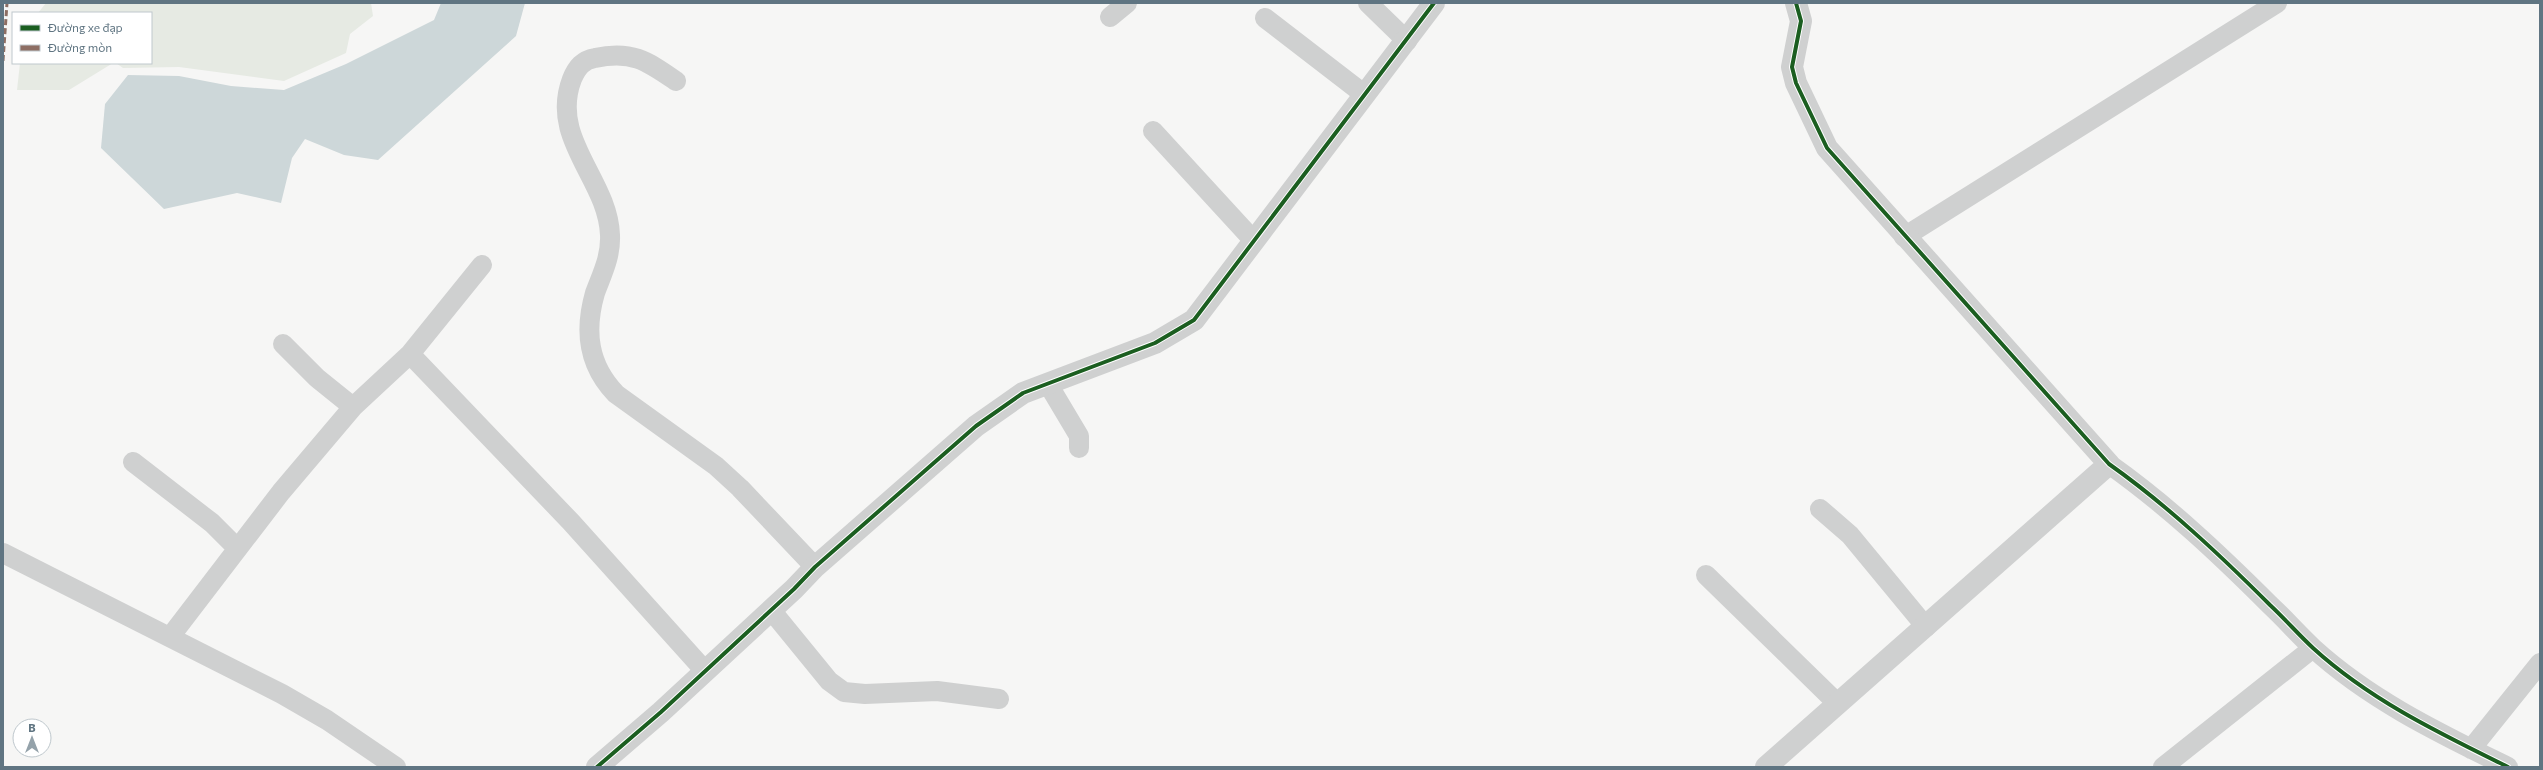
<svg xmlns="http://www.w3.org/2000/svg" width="2543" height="770" font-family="Commissioner,sans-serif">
<rect width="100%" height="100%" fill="#f6f6f5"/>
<path fill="#e6eae3" d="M46 3H371L373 16 350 34 346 53 284 81 179 67 123 68 116 63H151V13H38Z
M20 63H113L69 90H17Z"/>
<path fill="#cdd7d9" d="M441 3H525L516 36 378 160 344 155 305 139 292 158 281 203 237 193 164 209 101 148 105 104 128 75 179 76 231 86 284 90 346 64 434 20Z"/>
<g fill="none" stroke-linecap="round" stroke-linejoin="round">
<path stroke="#cfd0d0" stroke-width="20" d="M1368 3 1407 41
M1110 17 1127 3
M1265 18 1365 95
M676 81C647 61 632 50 595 58 583 60 577 67 572 79 549 139 608 179 610 235 611 257 602 274 595 293 584 331 588 365 616 394L716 466 740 488 815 567
M1153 131 1254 241
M1904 237 2277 3
M283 344 317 378 353 407
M410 354 571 522 705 671
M1048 384 1079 436V448
M133 462 212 523 237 548
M2109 464C2167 505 2220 555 2270 605 2285 619 2298 634 2313 648 2370 700 2439 733 2508 767
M1820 509 1850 535 1926 627
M3 553 282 694 327 720 396 767
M1706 575 1838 704
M771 610 829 681 844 692 865 694 937 691 999 699
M170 637 281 492 353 407 410 354 482 265
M2471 749 2540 663
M2163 767 2313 648"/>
<path stroke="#cfd0d0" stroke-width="22" d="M597 767 661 712 794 589 815 567 976 426 1023 393 1155 343 1194 320 1434 3
M1766 767 2109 464 1827 148 1796 83 1792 67 1801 21 1796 3"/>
<path stroke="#8d6e63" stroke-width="3" stroke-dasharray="6 3" stroke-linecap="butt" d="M3 61 7 3"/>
<defs>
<path id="cycleway" d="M1796 3 1801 21 1792 67 1796 83 1827 148 2109 464C2167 505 2220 555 2270 605 2285 619 2298 634 2313 648 2370 700 2439 733 2508 767
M597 767 661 712 794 589 815 567 976 426 1023 393 1155 343 1194 320 1434 3"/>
</defs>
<use href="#cycleway" stroke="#fff" stroke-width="6"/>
<use href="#cycleway" stroke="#1b5e20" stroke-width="4"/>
</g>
<rect width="2543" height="770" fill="none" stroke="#607582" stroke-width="8"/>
<rect x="12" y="12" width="140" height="52" fill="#ffffff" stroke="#bfc8cd"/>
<rect x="20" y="25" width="20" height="6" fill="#1b5e20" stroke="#bfc8cd"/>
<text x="48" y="32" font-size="12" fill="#607582">Đường xe đạp</text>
<rect x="20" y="45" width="20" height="6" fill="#8d6e63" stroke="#bfc8cd"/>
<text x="48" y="52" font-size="12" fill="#607582">Đường mòn</text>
<g transform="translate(32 738)"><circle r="19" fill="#ffffff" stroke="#bfc8cd"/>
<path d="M0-3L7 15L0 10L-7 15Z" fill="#94a2aa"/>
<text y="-6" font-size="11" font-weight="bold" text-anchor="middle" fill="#607582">B</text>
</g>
</svg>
